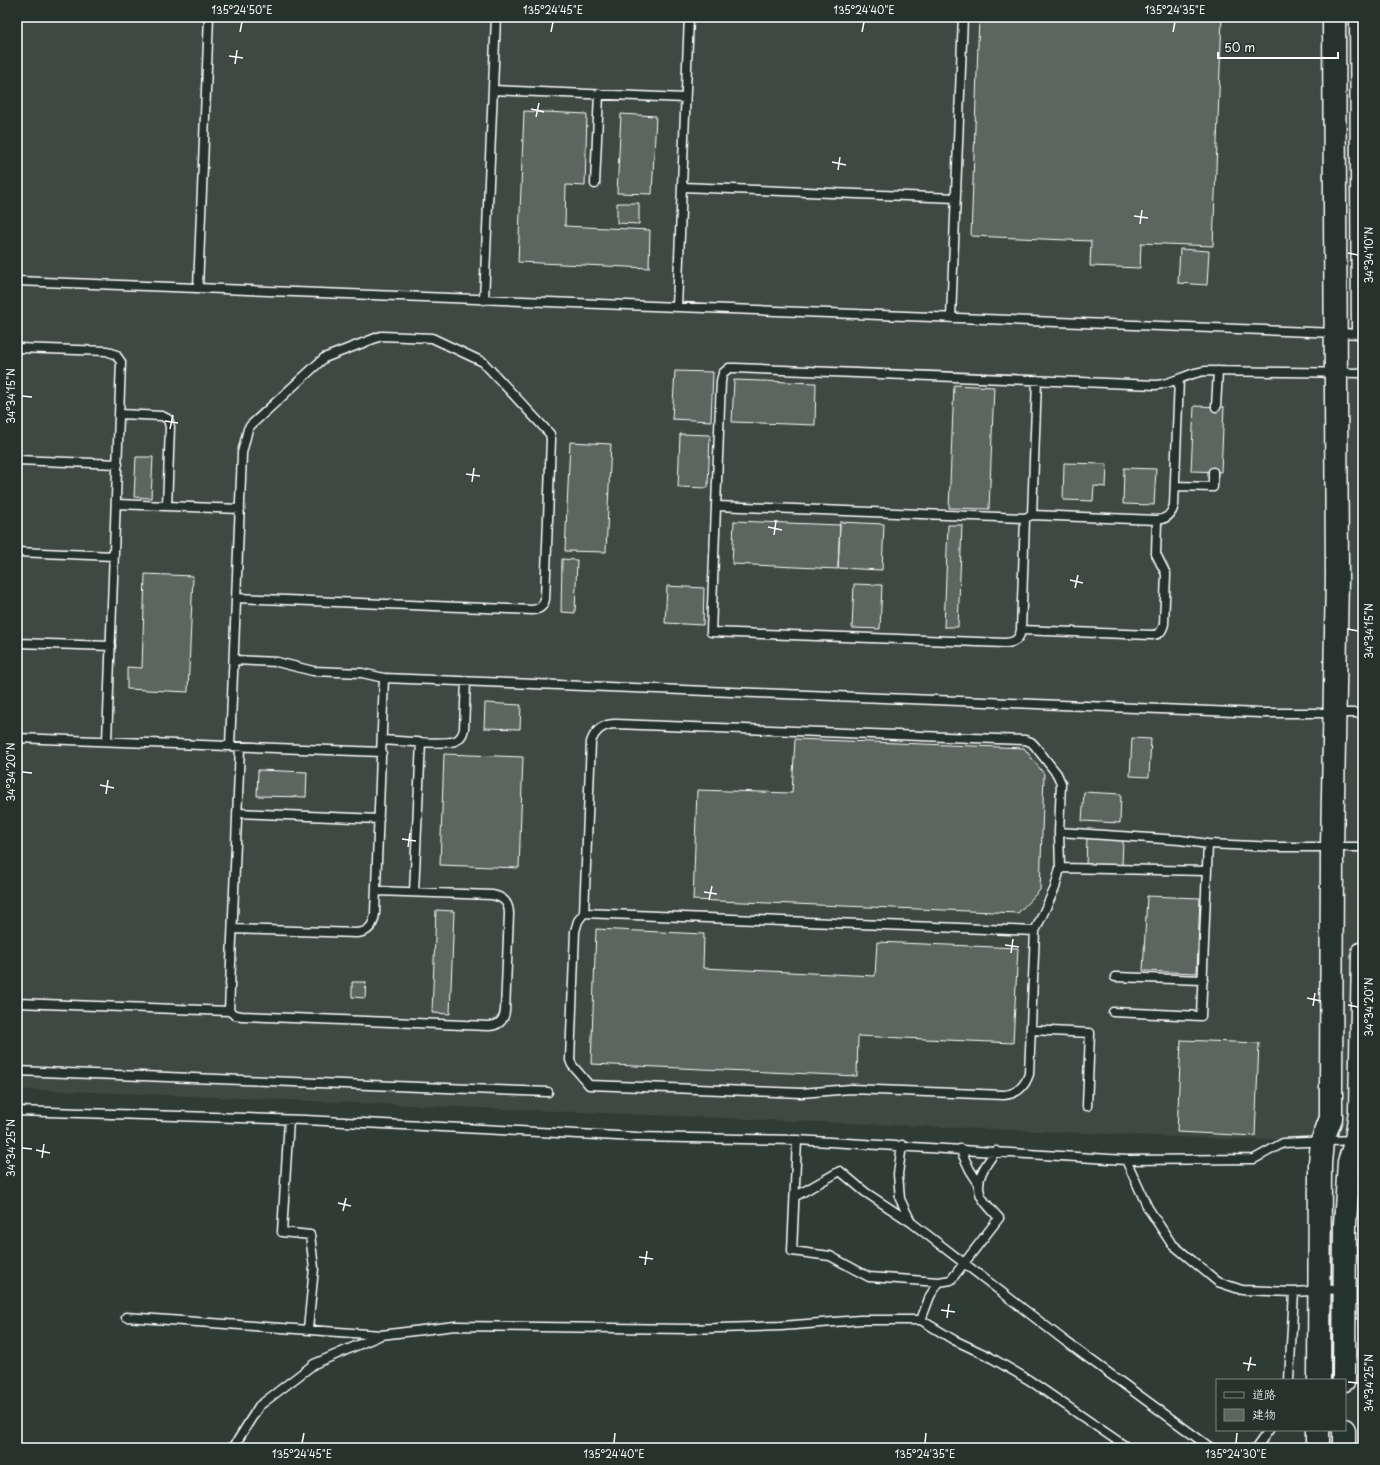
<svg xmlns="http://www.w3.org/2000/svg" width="1380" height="1465" font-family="'Playpen Sans','Klee One',sans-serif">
<rect width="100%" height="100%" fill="#2f3b35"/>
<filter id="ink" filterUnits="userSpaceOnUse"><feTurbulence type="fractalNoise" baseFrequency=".025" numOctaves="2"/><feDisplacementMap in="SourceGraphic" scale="8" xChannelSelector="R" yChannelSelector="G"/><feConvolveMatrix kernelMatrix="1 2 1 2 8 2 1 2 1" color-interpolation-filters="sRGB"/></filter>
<g filter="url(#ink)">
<path fill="#3c4842" d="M17 17H1363V1137L1252 1140 17 1089Z"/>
<path fill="#5b6661" stroke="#fff" d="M979 17H1222L1213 246 1141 243 1140 268 1090 266 1091 241 971 236Z
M524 111 587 114 585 186 566 185 565 226 650 230 649 268 518 262Z
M621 114 656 116 652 194 617 193Z
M617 203H639V224L617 223Z
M1180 249 1209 251 1207 285 1178 283Z
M675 371 713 372 711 421 672 419Z
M734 380 816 383 815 425 732 422Z
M954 385 994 387 989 509 949 508Z
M1194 406 1224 407 1221 472 1191 471Z
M680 434 710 435 708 488 678 487Z
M570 442 611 444 606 552 565 551Z
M136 457H153L151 498 134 497Z
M1064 463 1107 464 1106 487 1094 486 1093 501 1063 500Z
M1124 468 1156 469 1154 505 1123 504Z
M734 521 840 525 838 569 732 564Z
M840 522 884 524 882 570 838 568Z
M948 525H962L958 627H944Z
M562 559 577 560 575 613 561 612Z
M145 574 193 576 188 692 127 689V667L142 668Z
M854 584 882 585 880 629 852 628Z
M667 586 704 588 703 625 665 623Z
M485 703 521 705 520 729 484 728Z
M1132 738 1151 739 1149 777 1130 776Z
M795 739 1024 748 1044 774 1040 890 1018 913 693 900 697 790 792 793Z
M444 754 523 757 519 868 440 865Z
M258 770 307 772 306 797 257 796Z
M1084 792 1121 794 1120 823 1082 821Z
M1087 836 1121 838 1123 840 1122 866H1086Z
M1147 896 1200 898 1197 973 1143 971Z
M436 910 454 911 450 1014 432 1013Z
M596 929 704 934 703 968 875 976 877 942 1018 948 1013 1043 858 1036 857 1076 591 1064Z
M352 982H366L365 998 352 997Z
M1181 1040 1259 1043 1255 1136 1177 1132Z"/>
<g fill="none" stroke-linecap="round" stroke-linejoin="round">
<defs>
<path id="lane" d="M493 90 685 98
M595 184 599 94
M682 187 956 198
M17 281 1363 334
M198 288 209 17
M484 300 496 17
M677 307 689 17
M951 318 963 17
M17 348 107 351 116 355 121 362 107 741
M1037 380 1032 515 1025 518 1021 630C1020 639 1014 643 1005 643L711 632 721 381 723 373 729 368H735L1156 385C1173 384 1189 372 1206 371L1363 373
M1216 407 1218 371
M120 414 162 416 168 419 170 427 167 506
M17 460 118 464
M1175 486 1213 487V472
M117 504 240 509
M716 506 1025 518
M1032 515 1157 520C1167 519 1172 514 1174 505L1179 379
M17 552 114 556
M1021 630 1151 635C1159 635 1162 632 1164 624L1166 574 1156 554 1157 520
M17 643 111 646
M234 660 277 662 313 671 362 673 384 678
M17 738 382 752
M382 740C396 741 445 745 455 741 460 739 463 734 464 729L466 681
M230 746C234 649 238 551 242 454V453L248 429 251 425 324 358 381 336 432 338 483 362 550 434 551 439 545 599C544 605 540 609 533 610L236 598
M237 813 379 819
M1059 832 1180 840 1208 844 1278 847H1363
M1060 868 1207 871
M414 892 421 742
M584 913 578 921 575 931 570 1060 572 1065 589 1085 801 1093 851 1089 1004 1095C1017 1094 1025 1086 1029 1074L1035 931 1055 888 1060 868 1059 832 1061 783 1057 774 1035 746 1031 742 1025 740 616 724C603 724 595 730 591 742L584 913 1035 931
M233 929 357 933C369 932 374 925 375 913L384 678 1260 713H1363
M1115 977 1203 980
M17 1003 229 1011 235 1015 242 1016 488 1026C498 1026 504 1021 505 1011L509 914C509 902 503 897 492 895L376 891
M229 1011 240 747
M1113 1012 1201 1016 1208 844
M1031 1030 1090 1033 1087 1106
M17 1071 548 1092
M17 1111 305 1120 637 1137 797 1140 1126 1160 1254 1159 1283 1143 1354 1140
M289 1120 282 1232 310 1235 314 1268 308 1329
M797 1140 792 1251 830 1256 869 1277 939 1282
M902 1145 898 1174 900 1199 911 1222
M960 1149 970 1170 979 1184
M1126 1160 1148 1208 1171 1243 1218 1282 1242 1290 1294 1292 1343 1289
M796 1196 840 1171 865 1192 912 1223 1065 1341 1211 1448
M126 1317 381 1335 455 1326 687 1329 781 1326 860 1320H921L954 1340 988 1356 1029 1380 1128 1448
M921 1320 930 1296 939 1282 951 1280 999 1218C994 1212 985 1204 981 1196 974 1179 986 1164 996 1151
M1289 1380 1294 1292
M233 1448 259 1406 314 1364 379 1336
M1256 1448 1269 1430"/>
<path id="secondary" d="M1361 17 1363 329
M1319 1380 1320 1163 1322 1142 1331 1118V1093L1332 850 1337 577 1334 17
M1344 1380 1345 1224 1349 1162 1356 1140 1360 1111 1363 953
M1344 1430V1448
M1318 1448V1430"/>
</defs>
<use href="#lane" stroke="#fff" stroke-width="11"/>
<use href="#secondary" stroke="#fff" stroke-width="25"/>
<use href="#lane" stroke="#26332d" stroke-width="8"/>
<use href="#secondary" stroke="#26332d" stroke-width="22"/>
</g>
</g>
<path fill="none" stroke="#fff" stroke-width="1.5" d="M240 32 242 22M551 32 553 22M862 32 864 22M1173 32 1175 22M229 56 243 58M235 64 237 50M531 109 544 112M536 117 539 103M832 162 846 165M838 170 840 157M1134 216 1148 218M1140 224 1142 210M1348 253 1358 255M22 396 32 397M165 421 178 423M170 429 173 415M466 474 480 476M472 482 474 468M768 527 782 530M774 535 776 521M1070 580 1083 583M1075 588 1078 575M1348 629 1358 631M22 772 32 773M100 785 114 788M106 794 108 780M402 839 416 841M408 847 410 833M704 892 717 894M709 900 712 886M1005 945 1019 947M1011 953 1013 939M1307 998 1321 1001M1348 1005 1358 1007M1313 1006 1315 993M22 1148 32 1149M36 1150 50 1153M42 1158 44 1144M338 1203 351 1206M343 1211 346 1198M639 1257 653 1259M645 1265 647 1251M941 1310 955 1312M947 1318 949 1304M1243 1363 1256 1365M1248 1371 1251 1357M1348 1382 1358 1383M302 1443 304 1433M614 1443 615 1433M925 1443 926 1433M1236 1443 1237 1433"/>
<rect width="1380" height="1465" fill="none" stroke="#26332d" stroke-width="44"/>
<rect x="1216" y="1379" width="130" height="52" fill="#26332d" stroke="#7d8581"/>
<rect x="1224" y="1392" width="20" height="6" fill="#26332d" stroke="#7d8581"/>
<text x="1252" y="1399" font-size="12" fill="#ffffff">道路</text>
<rect x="1224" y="1409" width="20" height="12" fill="#5b6661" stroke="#7d8581"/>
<text x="1252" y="1419" font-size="12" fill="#ffffff">建物</text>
<path d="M1218 52v6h120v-6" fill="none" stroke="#ffffff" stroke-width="2"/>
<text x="1224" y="52" font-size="12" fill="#ffffff" stroke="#26332d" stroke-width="3" paint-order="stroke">50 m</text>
<rect x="22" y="22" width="1336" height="1421" fill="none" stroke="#fff" stroke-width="1.5"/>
<g font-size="10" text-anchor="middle" fill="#fff">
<text x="242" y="14">135°24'50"E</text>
<text x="553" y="14">135°24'45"E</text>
<text x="864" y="14">135°24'40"E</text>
<text x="1175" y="14">135°24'35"E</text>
<text transform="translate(1369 255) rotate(-90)" y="4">34°34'10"N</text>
<text transform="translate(11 396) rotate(-90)" y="4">34°34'15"N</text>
<text transform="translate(1369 631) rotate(-90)" y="4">34°34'15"N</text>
<text transform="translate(11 772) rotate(-90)" y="4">34°34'20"N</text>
<text transform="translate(1369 1007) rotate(-90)" y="4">34°34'20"N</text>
<text transform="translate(11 1148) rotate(-90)" y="4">34°34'25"N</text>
<text transform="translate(1369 1383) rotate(-90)" y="4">34°34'25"N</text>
<text x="302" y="1458">135°24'45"E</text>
<text x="614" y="1458">135°24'40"E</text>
<text x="925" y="1458">135°24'35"E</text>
<text x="1236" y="1458">135°24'30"E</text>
</g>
</svg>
